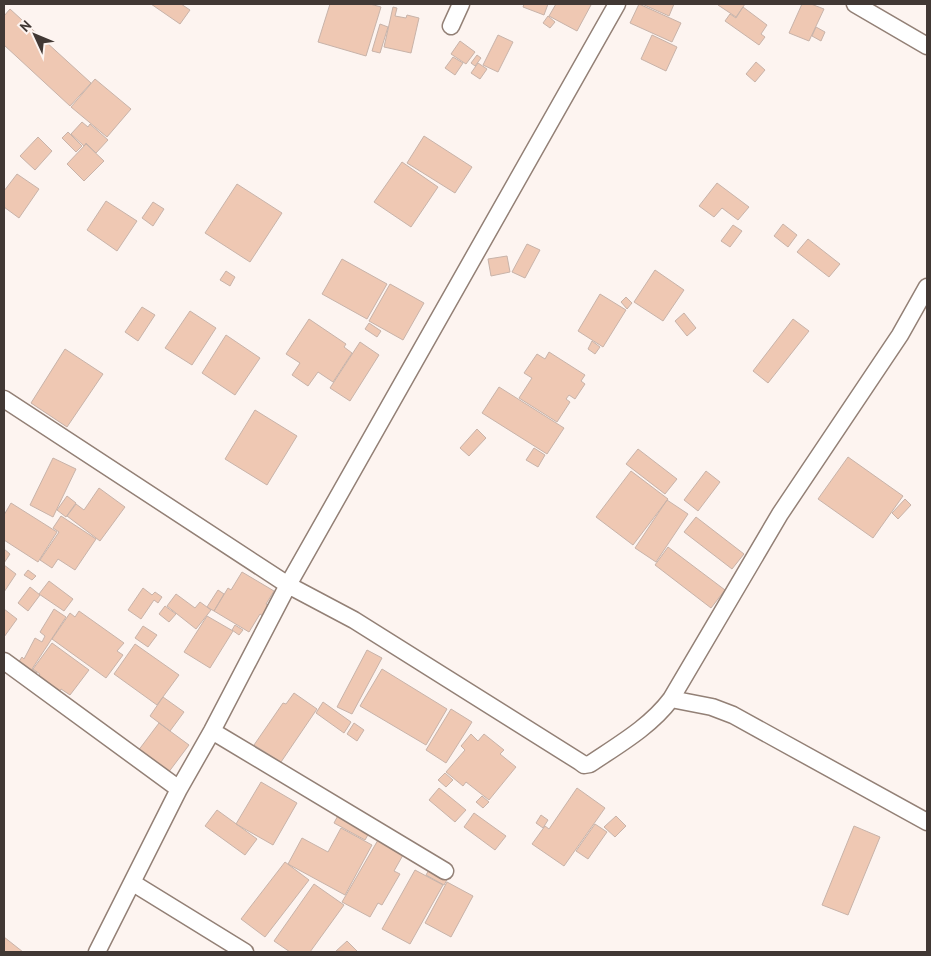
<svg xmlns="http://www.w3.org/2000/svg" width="931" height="956" font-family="'PT Sans',sans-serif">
<rect width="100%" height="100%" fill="#fdf4f0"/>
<path fill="#efc8b3" stroke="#c8b3a9" d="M151 4H181L190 10 180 24Z
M330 4H370L381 7 366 56 318 42Z
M524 4H548L544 15 523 7Z
M556 4H589L591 5 577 31 549 16Z
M639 4 681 23 672 42 630 23Z
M642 4H674L669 16Z
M719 4H745L736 17 718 5Z
M802 4H811L824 9 809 41 789 33Z
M393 7 397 8 395 16 406 18 407 15 419 18 411 53 384 47Z
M743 7 767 25 761 34 765 37 759 45 725 21 730 14 736 18Z
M10 9 91 83 70 106 4 45V16Z
M548 16 555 22 550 28 543 23Z
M380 24 388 27 380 53 372 51Z
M816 27 825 32 821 41 812 36Z
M498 35 513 42 498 72 483 65Z
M652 35 677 47 666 71 641 59Z
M460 41 475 52 466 64 451 54Z
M477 55 481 58 475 66 471 63Z
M453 57 463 63 455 75 445 68Z
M756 62 765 70 755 82 746 74Z
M478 63 487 69 480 79 471 73Z
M95 79 131 109 107 137 71 107Z
M82 122 88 127 90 124 108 140 96 153 86 143 84 146 71 134Z
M68 132 82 146 76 152 62 138Z
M424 136 472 167 455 193 407 163Z
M38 137 52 151 35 170 20 156Z
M86 144 104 161 84 181 67 164Z
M402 162 438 187 411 227 374 202Z
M17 174 39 189 19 218 4 207V191Z
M717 183 749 207 738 220 722 208 714 217 699 206Z
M237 184 282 213 250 262 205 233Z
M106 201 137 221 117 251 87 230Z
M153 202 164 209 153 226 142 218Z
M783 224 797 235 788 247 774 236Z
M733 225 742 231 730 247 721 241Z
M808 239 840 264 829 277 797 252Z
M527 244 540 250 525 278 512 272Z
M507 256 510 272 491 276 488 259Z
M342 259 387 284 367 319 322 294Z
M655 270 684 290 663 321 634 302Z
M226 271 235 277 230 286 220 280Z
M390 284 424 303 403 340 369 321Z
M600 294 626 310 603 347 578 331Z
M626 297 632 303 627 309 621 302Z
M142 307 155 315 138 341 125 332Z
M190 311 216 328 192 365 165 348Z
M684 313 696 328 687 336 675 321Z
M309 319 346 344 344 347 352 353 333 382 318 372 308 386 292 375 300 363 286 354Z
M793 319 809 331 768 383 753 371Z
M369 323 381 331 377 337 365 329Z
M226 335 260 358 235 395 202 373Z
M592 341 600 347 595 354 588 349Z
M360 342 379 355 350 401 330 388Z
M65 349 103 374 67 427 31 403Z
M549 352 585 375 581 381 585 384 575 399 569 395 566 399 570 402 557 422 519 398 532 378 524 373 537 354 545 359Z
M499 387 564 428 547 454 482 413Z
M255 410 297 436 267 485 225 459Z
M477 429 486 438 469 456 460 448Z
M534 448 545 455 538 467 526 460Z
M638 449 677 479 665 494 626 464Z
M848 457 903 496 873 538 818 499Z
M53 458 76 469 53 517 30 505Z
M631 471 668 499 633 545 596 517Z
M706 471 720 482 698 511 684 500Z
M99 488 125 507 100 541 67 516 76 504 84 510Z
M67 496 76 503 66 517 57 510Z
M905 499 911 505 898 519 892 513Z
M667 500 688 514 656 562 635 548Z
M11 503 57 532 38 562 4 540V515Z
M61 516 96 539 75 570 58 559 52 568 40 560 59 532 53 528Z
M696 517 744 554 732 569 684 532Z
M668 547 725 590 711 608 655 565Z
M4 549 10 554 4 563Z
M4 565 16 574 4 592Z
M28 570 36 576 32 580 24 575Z
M242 572 274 591 266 604 274 608 267 619 260 614 249 632 214 611 228 588 231 590Z
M49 581 73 599 64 611 39 594Z
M30 587 40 595 28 611 18 603Z
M143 588 152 595 155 592 162 597 158 603 154 600 141 619 128 610Z
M218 590 224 594 214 611 207 607Z
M176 594 195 608 200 602 211 610 196 629 167 606Z
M165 606 176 614 169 622 159 614Z
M4 609 17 619 4 637Z
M54 609 66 617 32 669 37 673 32 680 12 672 22 657 24 659 35 638 42 642 45 636 40 632Z
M79 611 124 643 117 651 123 655 106 678 52 639 70 613 75 617Z
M207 616 233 631 210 668 184 652Z
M235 625 243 630 239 635 232 630Z
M143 626 157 635 148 647 135 638Z
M52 643 89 670 70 695 61 689 57 695 36 680 40 674 33 669Z
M135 644 179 675 157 705 114 674Z
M367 650 382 658 352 714 337 707Z
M382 669 447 709 426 745 360 706Z
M294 693 317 709 281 762 254 745 283 703 286 704Z
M163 697 184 712 170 731 150 716Z
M323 702 351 722 344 733 316 713Z
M451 709 472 722 446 763 426 750Z
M159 723 189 745 165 777 135 755Z
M354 723 364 730 357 741 347 734Z
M471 734 478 741 484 734 504 750 500 754 516 767 489 800 466 782 463 786 446 772 465 750 461 746Z
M445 773 453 780 446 787 438 780Z
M261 782 297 803 273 845 236 824Z
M439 788 466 810 455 822 429 800Z
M577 788 605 808 564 866 532 844 545 826 549 829Z
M482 796 489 802 483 808 476 802Z
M342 808 374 824 365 840 334 823Z
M217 810 257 839 245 855 205 826Z
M474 813 506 836 495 850 464 827Z
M541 815 548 820 543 828 536 823Z
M616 816 626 826 615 837 604 827Z
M595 824 607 832 588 859 576 851Z
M854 826 880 837 848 915 822 905Z
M341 828 372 845 345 895 288 864 302 838 328 852Z
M378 840 403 855 394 871 400 874 382 905 378 903 370 917 342 902Z
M285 862 309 880 265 937 241 919Z
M430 868 448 878 444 885 426 875Z
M415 870 443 885 410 944 382 929Z
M447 882 473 896 451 937 425 923Z
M314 884 344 905 310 952H290L274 941Z
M4 937 23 952H4Z
M347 941 358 952 336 951Z"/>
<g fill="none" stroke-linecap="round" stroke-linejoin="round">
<defs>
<path id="street" d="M855 4 927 46
M451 26 461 4
M4 399 288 585 354 620 580 762 584 765 590 764C618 745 650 727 671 699L780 514 900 335 927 287
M4 661 179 789
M671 699 712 707 733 715 927 822
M212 731 445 871
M133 883 245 952
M97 952 179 789 212 731 288 585 617 4"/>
</defs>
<use href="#street" stroke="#938076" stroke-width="19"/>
<use href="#street" stroke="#fff" stroke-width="16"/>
</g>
<rect width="931" height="956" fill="none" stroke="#413834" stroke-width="10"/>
<g transform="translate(35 35) rotate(314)" stroke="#fdf4f0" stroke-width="4" paint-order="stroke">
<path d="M0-4L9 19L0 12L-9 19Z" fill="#413834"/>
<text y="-8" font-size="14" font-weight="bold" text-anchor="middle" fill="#413834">N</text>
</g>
</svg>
